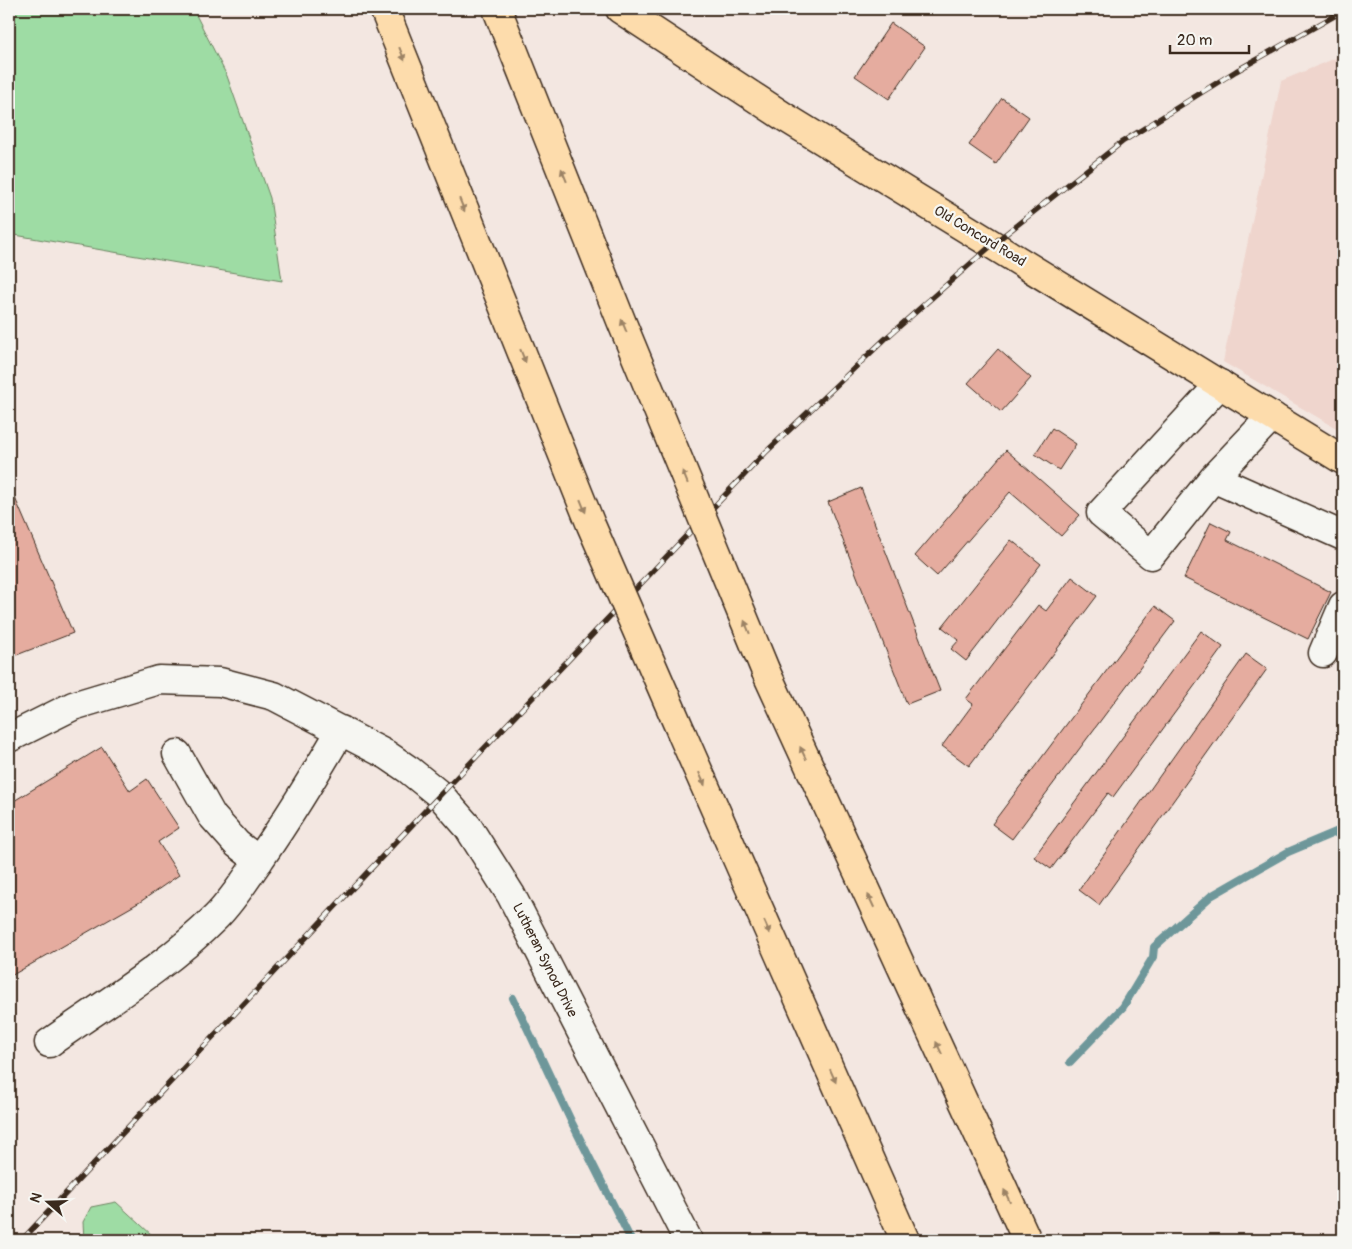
<svg xmlns="http://www.w3.org/2000/svg" width="1352" height="1249" font-family="Pangolin,sans-serif">
<rect width="100%" height="100%" fill="#f3e7e1"/>
<filter id="ink" filterUnits="userSpaceOnUse"><feTurbulence type="fractalNoise" baseFrequency=".02" numOctaves="2"/><feDisplacementMap in="SourceGraphic" scale="10" xChannelSelector="R" yChannelSelector="G"/><feConvolveMatrix kernelMatrix="1 2 1 2 8 2 1 2 1" color-interpolation-filters="sRGB"/></filter>
<g filter="url(#ink)">
<path fill="#efd5cd" d="M1343 55V432L1223 362 1281 81Z"/>
<path fill="#9edca4" stroke="#6c8361" d="M9 9H193L227 76 270 198 282 281 9 234Z
M116 1202 153 1236 156 1240H84L83 1222 91 1207Z"/>
<g fill="none" stroke-linecap="round" stroke-linejoin="round">
<path stroke="#6e979a" stroke-width="8" d="M513 998 572 1123 631 1240
M1070 1062 1123 1007 1153 957 1154 947 1211 896 1288 852 1343 829"/>
</g>
<path fill="#e5ac9f" stroke="#3b2a1e" d="M891 23 925 47 889 99 855 76Z
M1002 98 1029 117 996 164 969 145Z
M998 349 1031 378 1001 412 968 383Z
M1052 428 1076 444 1059 470 1035 454Z
M1006 450 1080 515 1061 536 1010 492 937 576 915 556Z
M9 484 73 633 9 658Z
M861 488 940 691 907 704 828 502Z
M1211 522 1231 532 1227 540 1331 592 1308 639 1184 578Z
M1011 540 1041 564 966 661 951 649 959 640 942 627Z
M1072 577 1097 596 969 766 942 746 973 704 966 699 1038 605 1046 611Z
M1155 606 1175 621 1012 839 992 824Z
M1201 631 1223 647 1113 797 1108 793 1051 869 1034 857Z
M1246 654 1267 669 1099 905 1079 890Z
M102 747 130 791 147 779 179 828 158 842 179 875 140 902 9 977V804Z"/>
<g fill="none" stroke-linecap="round" stroke-linejoin="round">
<defs>
<path id="minor" d="M1220 384 1101 513 1151 555 1213 478 1343 536
M1213 478 1272 416
M1323 653 1343 606
M9 738 73 706 159 680 220 682 274 696 387 755 409 770 440 795 468 827 511 895 688 1240
M177 754 212 816 237 844 259 861
M49 1043C106 1003 167 966 216 917 230 903 242 885 253 869 285 824 313 778 341 730"/>
<path id="major" d="M620 9 783 116 1343 460"/>
<path id="highway" d="M766 672 1027 1240
M682 734 905 1240"/>
</defs>
<use href="#minor" stroke="#3b2a1e" stroke-width="31"/>
<use href="#major" stroke="#3b2a1e" stroke-width="31"/>
<use href="#highway" stroke="#3b2a1e" stroke-width="31"/>
<use href="#minor" stroke="#f6f6f2" stroke-width="28"/>
<use href="#major" stroke="#fddcac" stroke-width="28"/>
<use href="#highway" stroke="#fddcac" stroke-width="28"/>
<defs>
<path id="rail" d="M22 1240 440 795 765 453 885 339 993 244 1122 142 1236 71 1343 11"/>
</defs>
<use href="#rail" stroke="#3b2a1e" stroke-width="5.5"/>
<use href="#rail" stroke="#f6f6f2" stroke-width="4" stroke-dasharray="11" stroke-linecap="butt"/>
<defs>
<path id="highway-bridge" d="M384 9 591 525 682 734
M497 9 622 323 766 672"/>
</defs>
<use href="#highway-bridge" stroke="#3b2a1e" stroke-width="31" stroke-linecap="butt"/>
<use href="#highway-bridge" stroke="#fddcac" stroke-width="28"/>
</g>
<defs><path id="oneway-solid" d="M-6-.8H1V-3.2L6.5 0L1 3.2V.8H-6Z" transform="scale(1.25)"/></defs>
<g fill="#9c8365">
<use href="#oneway-solid" transform="translate(402 54) rotate(68)"/>
<use href="#oneway-solid" transform="translate(564 175) rotate(-112)"/>
<use href="#oneway-solid" transform="translate(462 205) rotate(68)"/>
<use href="#oneway-solid" transform="translate(624 326) rotate(-112)"/>
<use href="#oneway-solid" transform="translate(523 356) rotate(68)"/>
<use href="#oneway-solid" transform="translate(685 477) rotate(-112)"/>
<use href="#oneway-solid" transform="translate(583 506) rotate(68)"/>
<use href="#oneway-solid" transform="translate(747 627) rotate(-112)"/>
<use href="#oneway-solid" transform="translate(803 753) rotate(-115)"/>
<use href="#oneway-solid" transform="translate(702 779) rotate(66)"/>
<use href="#oneway-solid" transform="translate(871 901) rotate(-115)"/>
<use href="#oneway-solid" transform="translate(767 927) rotate(66)"/>
<use href="#oneway-solid" transform="translate(939 1048) rotate(-115)"/>
<use href="#oneway-solid" transform="translate(833 1076) rotate(66)"/>
<use href="#oneway-solid" transform="translate(1007 1196) rotate(-115)"/>
</g>
</g>
<g text-anchor="middle" dominant-baseline="central" stroke-width="4.5" stroke-linejoin="round" paint-order="stroke">
<g font-size="14" fill="#3b2a1e" stroke="#f6f6f2">
<text transform="translate(980 236) rotate(31)">Old Concord Road</text>
<text transform="translate(545 960) rotate(63)">Lutheran Synod Drive</text>
</g>
</g>
<rect width="1352" height="1249" fill="none" stroke="#f6f6f2" stroke-width="30"/>
<rect x="15" y="15" width="1322" height="1219" fill="none" stroke="#3b2a1e" stroke-width="2" filter="url(#ink)"/>
<g transform="translate(48 1202) rotate(290)" stroke="#f6f6f2" stroke-width="4" paint-order="stroke">
<path d="M0-4L9 19L0 12L-9 19Z" fill="#3b2a1e"/>
<text y="-8" font-size="14" font-weight="bold" text-anchor="middle" fill="#3b2a1e">N</text>
</g>
<path d="M1170 45v8h79v-8" fill="none" stroke="#3b2a1e" stroke-width="2.5"/>
<text x="1177" y="45" font-size="15" fill="#3b2a1e" stroke="#f6f6f2" stroke-width="4" paint-order="stroke">20 m</text>
</svg>
